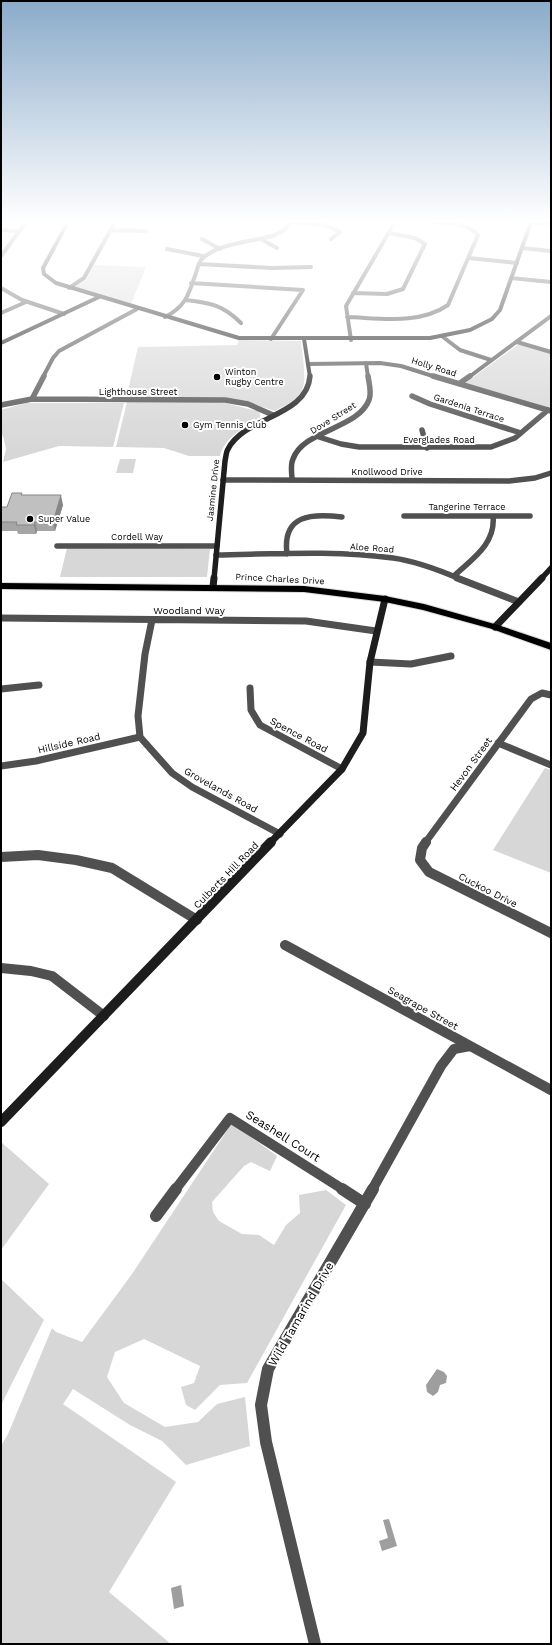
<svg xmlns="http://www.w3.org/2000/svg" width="552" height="1645" font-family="'Work Sans',sans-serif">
<rect width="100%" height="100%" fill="#fff"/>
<path fill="#d7d7d7" d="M94 265 146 267 131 304 75 287 86 280Z
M239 340 301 341C302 354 308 382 301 392 296 401 283 406 275 411L247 402 126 399 138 347 237 345Z
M519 344 551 353V409L465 383Z
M127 402H221L257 411 260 413V417C245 428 225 436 220 456H189L164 448 116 447Z
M26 403H124L113 447 59 446 3 462 6 449 4 439 1 432V410Z
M120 459H136L133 473H116Z
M67 548 210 549 207 577H60Z
M545 768 551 770V873L493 850Z
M232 1123 277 1156 270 1171 251 1162 244 1166 212 1202 213 1212 219 1221 242 1234 259 1235 274 1245 286 1225 300 1213 299 1195 326 1190 346 1205 247 1383 220 1385 195 1410 186 1405 181 1387 194 1383 200 1366 144 1339 115 1352 107 1377 124 1403 165 1427 198 1422 217 1404 245 1397 250 1446 186 1465 162 1441 130 1425 73 1389 63 1404 176 1482 109 1592 171 1644H1V1446L8 1434 52 1328 56 1332 82 1342 132 1274Z
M1 1142 49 1184 1 1250Z
M1 1279 44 1320 1 1405Z"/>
<path fill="#9e9e9e" d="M437 1369 444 1372 447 1376 446 1383 440 1385 438 1392 433 1396 427 1392 426 1385Z
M389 1519 397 1546 382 1551 379 1541 388 1538 383 1520Z
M181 1585 184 1606 174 1609 171 1588Z"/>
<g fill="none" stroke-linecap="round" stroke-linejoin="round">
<defs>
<path id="highway" d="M1 583 304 586 385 596 424 604 498 625 551 643V650L492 629 423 610 385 602 304 592 1 589Z"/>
</defs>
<use href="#highway" stroke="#dbdbdb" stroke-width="2"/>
<path stroke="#505050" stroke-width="4" d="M291 222 325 225 340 232 331 239
M1 230 19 231
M111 230 146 231
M202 239 220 249
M261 239 277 248
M522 248 551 251
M167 249 203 256
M1 256 26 222
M469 258 517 263
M199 264 272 268 311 267
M511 278 551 282
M191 283 303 290 271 339
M1 288 22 300 64 314
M69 288 84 278 115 222
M353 293 387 294 403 289 425 244 415 238 389 233
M186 300C211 303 223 305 241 323
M1 313 26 302
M165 317C188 305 189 292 197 270 198 265 200 260 204 257 223 242 253 242 275 235L283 231 291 222
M347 317C380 318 419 325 448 305L478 235C466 222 448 223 431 222
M443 337 460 350 491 360
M351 340 346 306 395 222
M517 342 551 352
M366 363 368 377
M309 364 380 363 401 366 436 377
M43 377 53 358 59 351 137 309
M469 377 551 316"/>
<path stroke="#505050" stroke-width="5.5" d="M433 376 551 411
M460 383 470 376
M412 396 430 404 521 433
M32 399 44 376
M1 405 32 399 225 400 248 404 273 415
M422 430 427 448
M319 437 341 444 359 447H491L515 438 548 410
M223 480 509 481 535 478 551 473
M292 480C292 473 290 465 293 459 303 430 358 429 369 400 372 393 369 383 368 376
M404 516H530
M57 546H217
M287 554C282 515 311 513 342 517
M216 555C274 554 335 550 393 558 415 561 439 570 460 579
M454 576C472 559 496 544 493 516"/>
<path stroke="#505050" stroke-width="7" d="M457 578 519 602
M1 618 306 621 376 631
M152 620 145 654 138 716 140 737 172 773 192 787 280 834
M370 662 411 664 451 656
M250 688 251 710 260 725 342 769
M1 689 39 685
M498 743 551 765
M1 766 36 761 140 737
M425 843 531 699 542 693 551 695"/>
<path stroke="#505050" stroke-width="10" d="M426 842 422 848 420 860 429 872 551 933
M1 857 38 855 76 860 112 868 197 920
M285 945 551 1090
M1 968 31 971 52 976 104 1016
M175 1190 230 1118 344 1190
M372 1190 441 1066 454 1049 470 1046"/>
<path stroke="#505050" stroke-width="12" d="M342 1189 365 1204
M156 1216 176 1189
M315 1644 266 1442 261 1405 268 1369 373 1189"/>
<path stroke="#1d1d1d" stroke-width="4" d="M68 222 43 268 44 274 56 283 239 338H430L470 330 492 319 500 310 531 222
M527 222 551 224
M304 339 310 377
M1 343 99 297"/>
<path stroke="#1d1d1d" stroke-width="5.5" d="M214 579 225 461C226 457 226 452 228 449 245 416 307 417 310 376
M541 579 551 568"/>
<path stroke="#1d1d1d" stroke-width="7" d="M213 587 214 578
M495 627 542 578
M270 843 342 769 363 733 370 662 385 599"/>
<path stroke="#1d1d1d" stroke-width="10" d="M1 1122 271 842"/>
<use href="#highway" fill="#000" fill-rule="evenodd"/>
</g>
<path fill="#a5a5a5" d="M22 495 63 505 55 531H37L36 534H18L17 531H1V507H7Z"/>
<path fill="#868686" d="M61 495 63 505 55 531 53 522Z
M35 522 37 531 36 534 34 525Z"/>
<path fill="#c0c0c0" stroke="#868686" d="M12 493H22L21 495H61L53 522H35L34 525H16L17 522H1V507H7Z"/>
<linearGradient id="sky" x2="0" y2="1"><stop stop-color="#8aabca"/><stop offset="0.49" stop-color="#fff"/><stop offset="1" stop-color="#fff" stop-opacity="0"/></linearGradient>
<rect width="552" height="452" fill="url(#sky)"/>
<g fill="#000" stroke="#fff" stroke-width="1.5">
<circle cx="217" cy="377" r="4"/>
<circle cx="185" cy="425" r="4"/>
<circle cx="30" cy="519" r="4"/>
</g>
<g text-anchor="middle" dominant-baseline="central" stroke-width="4" stroke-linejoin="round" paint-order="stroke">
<g font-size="9" fill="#000" stroke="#fff">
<text transform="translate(434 367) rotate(17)">Holly Road</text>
<text x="138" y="392">Lighthouse Street</text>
<text transform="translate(469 408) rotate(18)">Gardenia Terrace</text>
<text transform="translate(333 418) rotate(-32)">Dove Street</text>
<text x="439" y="440">Everglades Road</text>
<text x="387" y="472">Knollwood Drive</text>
<text transform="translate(213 490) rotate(-84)">Jasmine Drive</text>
<text x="467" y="507">Tangerine Terrace</text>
<text x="137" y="537">Cordell Way</text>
<text transform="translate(372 548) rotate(4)">Aloe Road</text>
<text transform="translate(280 579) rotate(3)">Prince Charles Drive</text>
</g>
<g font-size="9" fill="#000" stroke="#fff" text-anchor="start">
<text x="225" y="372">Winton<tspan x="225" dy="10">Rugby Centre</tspan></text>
<text x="193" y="425">Gym Tennis Club</text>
<text x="38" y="519">Super Value</text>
</g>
<g font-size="10" fill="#000" stroke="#fff">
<text x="189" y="610">Woodland Way</text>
<text transform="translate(299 735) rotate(28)">Spence Road</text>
<text transform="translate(69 743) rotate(-13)">Hillside Road</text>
<text transform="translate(471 764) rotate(-54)">Hevon Street</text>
<text transform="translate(221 790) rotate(29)">Grovelands Road</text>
<text transform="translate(226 875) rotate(-46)">Culberts Hill Road</text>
<text transform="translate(488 890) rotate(27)">Cuckoo Drive</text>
<text transform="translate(423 1008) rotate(29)">Seagrape Street</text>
</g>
<g font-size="12" fill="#000" stroke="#fff">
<text transform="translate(283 1136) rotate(32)">Seashell Court</text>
<text transform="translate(301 1314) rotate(-60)">Wild Tamarind Drive</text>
</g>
</g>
<rect width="552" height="1645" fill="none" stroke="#000000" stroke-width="4"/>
</svg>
